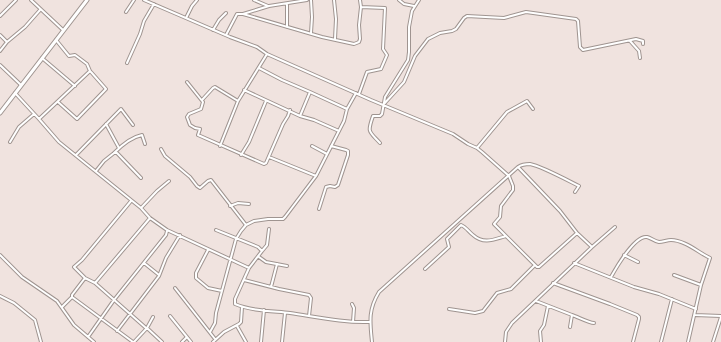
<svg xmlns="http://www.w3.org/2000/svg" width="721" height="342" font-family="Ubuntu,sans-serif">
<rect width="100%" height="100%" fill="#f0e3df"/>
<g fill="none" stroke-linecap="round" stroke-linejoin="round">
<defs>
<path id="street" d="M31 0 63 30
M144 0 230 37 257 47 267 54 371 100 453 134 468 144 477 148 482 152 509 176 513 186V190L501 206 500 217 494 224 537 267H539L577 233
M254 0 268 6
M334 0 336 19 335 39
M399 0 404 4 414 6
M126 12 134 0
M243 14 322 37 354 44 359 42 360 39 359 25 361 7 360 0
M0 16 16 0
M186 18 192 6 197 0
M287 27V4
M213 30 219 20 226 13
M311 33 312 17 311 0
M0 35 7 42
M226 35 237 14H243L269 6 307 0
M630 41 639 51 640 58
M0 51 7 42 25 27 40 10
M42 58 75 86
M127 63 140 34 144 21 154 4
M0 65 21 85
M259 68 282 80 310 92
M187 82 203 102 201 109 189 114 187 117 190 125 195 128 200 129 198 135 264 164 266 163 283 124 288 116 290 110
M244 90 300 116 314 120 339 131
M15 93 39 119 90 71 87 64 75 55 69 56 56 40
M359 94 367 72 381 69 387 55 383 49 385 8 361 7
M202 100 213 88 215 87 238 101
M58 102 77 119 106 89 91 72
M383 105 404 82 415 56 428 39 440 33 452 31 456 29 464 18 467 16 504 18 526 12 576 19 578 21 580 47 583 50 636 39 643 41V44
M300 116 310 92 347 109
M39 119 59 142 141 208 150 218 167 230 249 268
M106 124 119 148
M10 142 19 127 34 114
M380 143C369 131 367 133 373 116H380L382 114 385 97 408 60 409 52V27L412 11 419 0
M220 146 238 101 267 54
M312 146 327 154
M477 148 507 112 527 101 533 109
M161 149 165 156 190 177 197 186 200 188 208 181 211 180 246 225
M114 153C121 146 132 137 142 135L145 144
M76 155 121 109 133 125
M241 155 249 142 266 101
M269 157 316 176
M518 167C521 165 525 164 530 164 541 166 567 180 579 186L575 192
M96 171 104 161 114 153H117L141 178
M131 201 82 260 74 267 85 278 95 283 146 328
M230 206 238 203 249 204
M141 208 157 191 169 181
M319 209 326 187 330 186 335 187 338 185 348 155V151L346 150 331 146
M216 230 258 247 262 251 249 268 235 299V304C252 311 272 311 290 313 317 317 343 323 370 322
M592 247 615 227
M208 250 196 273V278L208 288 222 291
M262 251 267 245 269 229
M0 255 22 277 57 301 74 325 94 342
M624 255 638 262
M259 257 266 262 287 266
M144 263 159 275
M574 263 634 287 659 294 696 309
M425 269 449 247 447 239 461 225C466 227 469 232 473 235 484 245 495 239 506 236
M674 275 701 285
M611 277C616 268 635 235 647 237 651 238 654 241 659 242 663 242 667 240 671 240 684 240 698 252 710 258L701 285 688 342
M85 278 72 295V297L133 342
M244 280 279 289 309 295 311 298 309 316
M95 283 150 218
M553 283 610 304 637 315 639 317V319L633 342
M271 287 277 264
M175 288 215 339
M0 296 14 303 35 320 41 342
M536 301 572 315 570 327
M352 304 354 308 353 322
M62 307 72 297
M449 309 475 313 483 311 497 293 511 289 534 266
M572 315C578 317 589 323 594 323
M695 315 721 316
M170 316 191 342
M237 326 246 342
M147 328 162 342
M117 331 159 276 166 258 180 235
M210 332 215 323 216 313 236 239 241 231 246 225 254 221 268 219H283L285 217 316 176 344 121 347 109 356 93
M88 337 114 300 166 235 167 231
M134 342 147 328 153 317
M182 342 187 337
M213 342 224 332 239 324 241 322 242 307
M261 342 264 310
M282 342 285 313
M372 342C370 322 368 310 379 292L518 167 560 211 577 233 592 247 512 323 506 332 505 342
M541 342 540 331 544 325 548 306
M661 342 672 299
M713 342 721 317"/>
<path id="secondary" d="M0 113 87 0"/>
</defs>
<use href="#street" stroke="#9f9490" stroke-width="4"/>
<use href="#secondary" stroke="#9f9490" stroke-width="5"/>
<use href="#street" stroke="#fff" stroke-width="2"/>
<use href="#secondary" stroke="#fff" stroke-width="3"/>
</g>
</svg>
